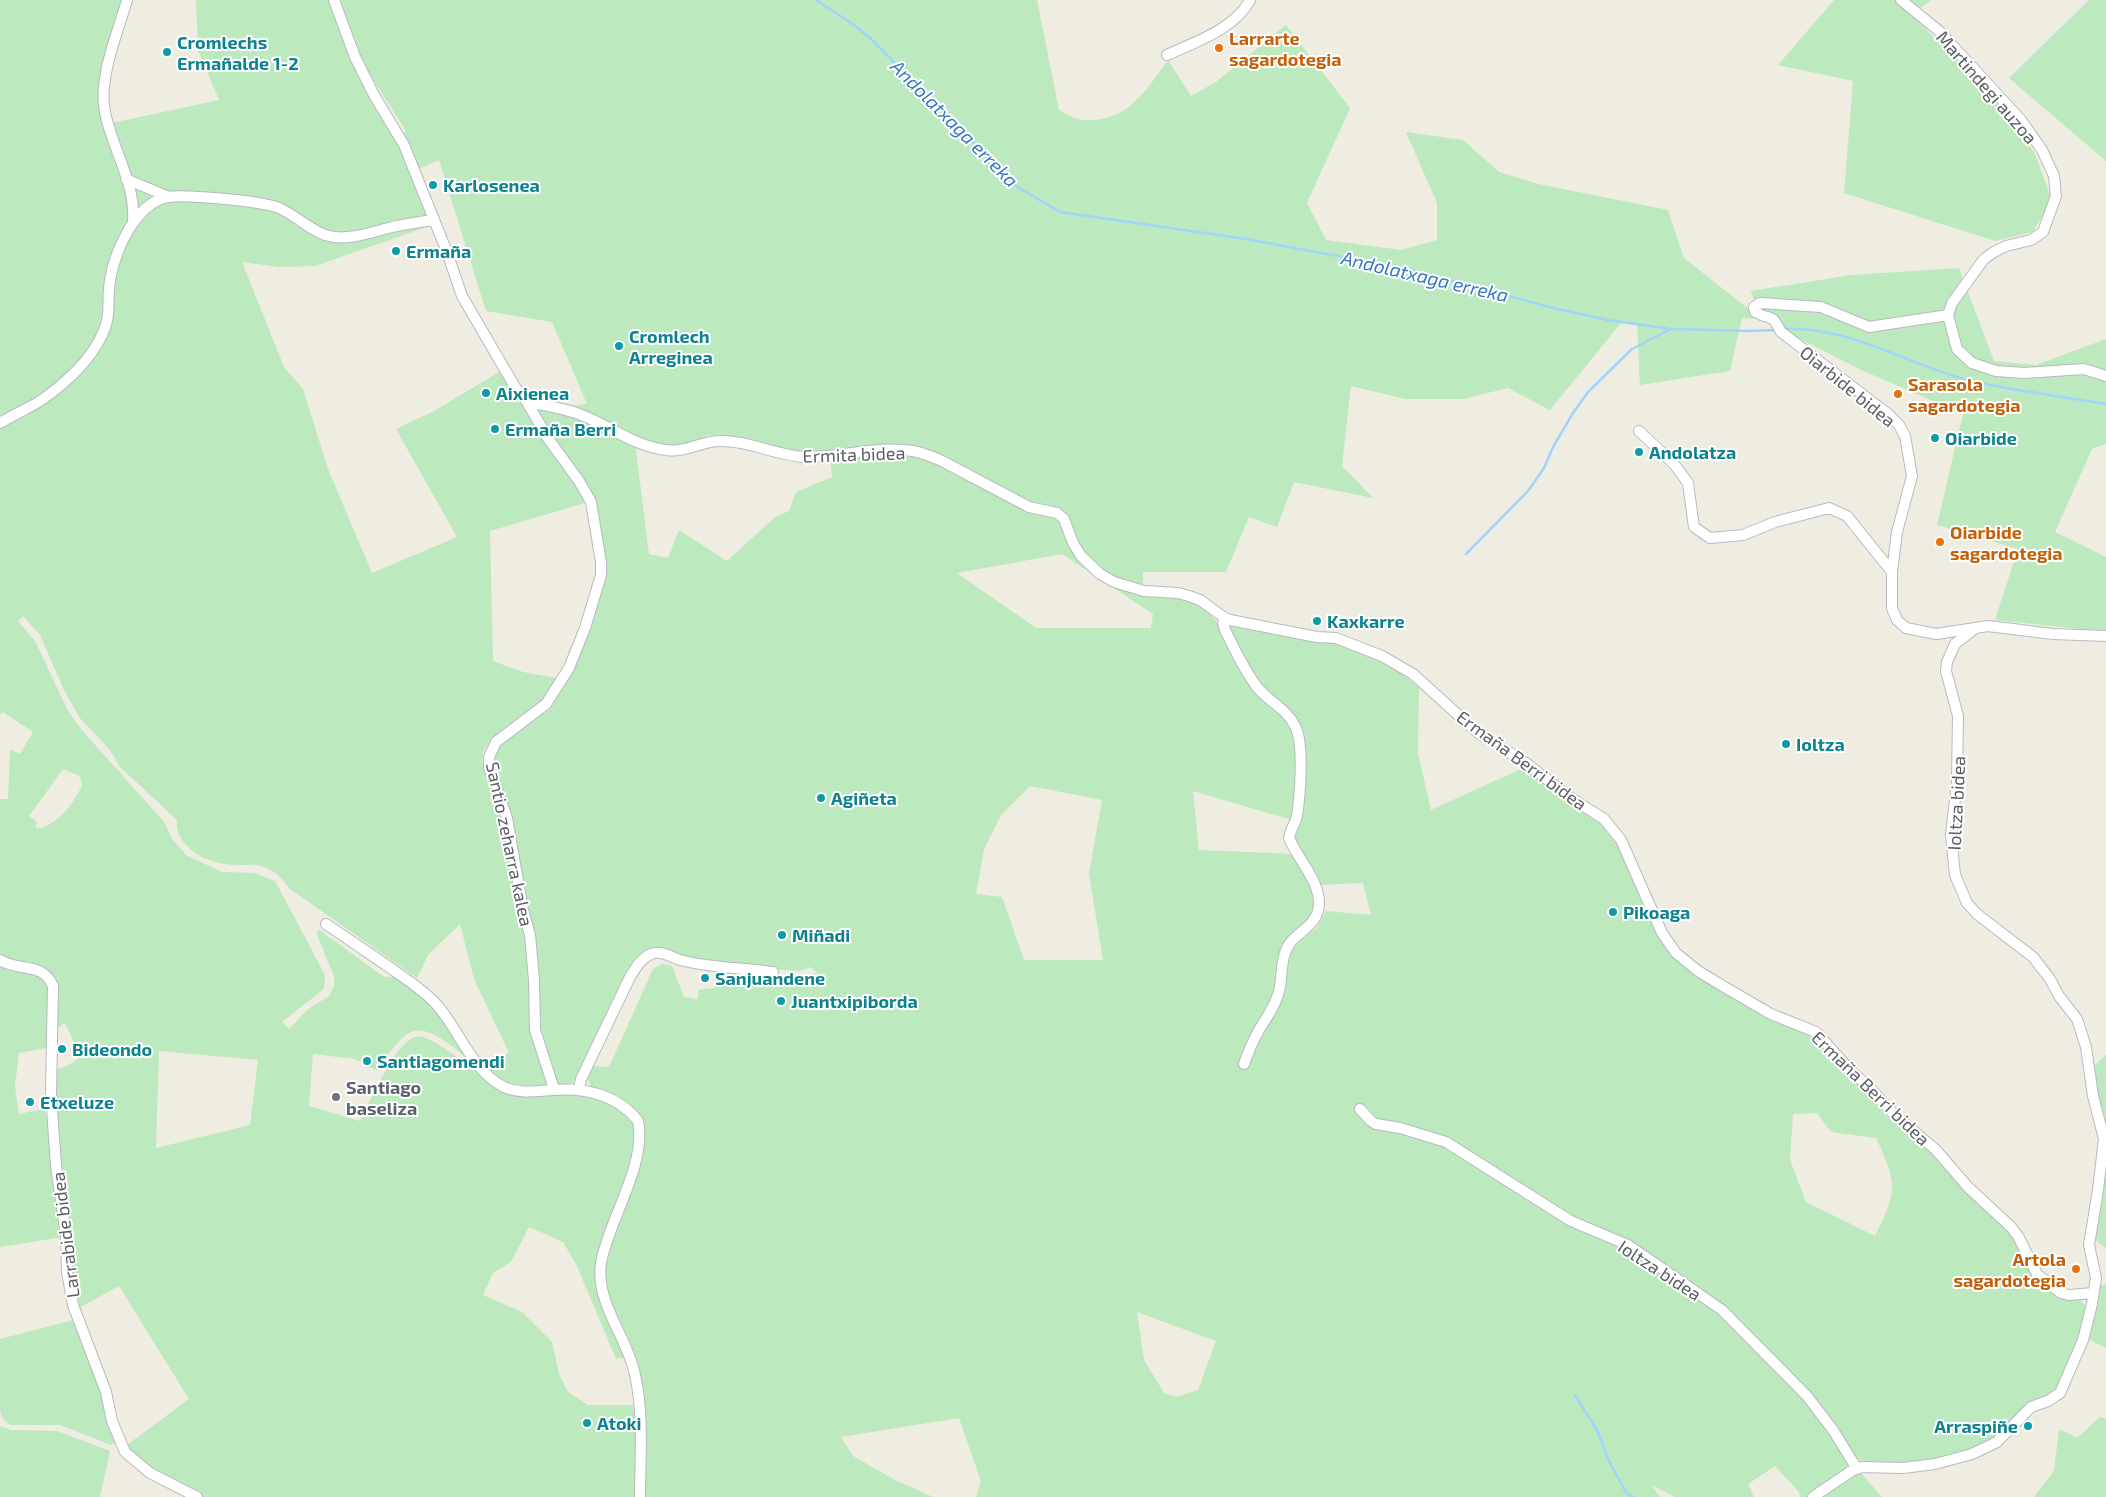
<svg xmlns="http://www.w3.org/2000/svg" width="2106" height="1497" font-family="'Exo 2',sans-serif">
<rect width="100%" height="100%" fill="#efece2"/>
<path fill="#bce9bd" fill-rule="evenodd" d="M0 0H124C113 39 91 87 106 126L112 123 219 100 198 50 196 0H330L373 105 398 144 406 131 361 60 336 0H1037L1059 110C1066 114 1076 120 1084 120 1129 122 1145 91 1168 60L1191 96 1216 82 1286 25 1350 108 1307 203 1326 240 1401 250 1437 240V203L1406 132 1463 140 1499 172 1538 184 1668 210 1684 258 1760 318 1751 291 1851 275 1959 268 1994 361 2036 365 2106 339V444L2092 449 2055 532 2106 557V630L2100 631 1995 620 2018 549 1937 525 1963 414 1859 369 1761 319 1742 318 1730 371 1640 385 1637 323H1621L1550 410 1508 388 1463 399H1405L1351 386 1342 466 1373 498 1294 482 1277 527 1249 517 1226 572H1143V595C1156 596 1172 595 1185 598 1220 608 1229 651 1247 678 1253 687 1260 696 1270 703 1273 706 1279 709 1282 712 1304 734 1298 792 1292 820L1193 791 1199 850 1294 854 1310 882 1315 906 1311 920 1294 934 1287 943 1281 958 1276 993 1250 1037 1242 1058 1249 1063 1257 1042 1279 1007 1283 992 1287 965 1293 950 1300 941 1317 928 1326 911 1371 915 1363 883 1317 885C1312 874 1298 855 1295 845 1292 836 1298 828 1299 819 1302 798 1306 756 1301 736 1294 708 1267 697 1252 675 1243 662 1237 645 1229 631L1228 626 1230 623 1314 640 1336 641 1387 663 1419 687 1418 753 1431 810 1523 768 1564 798 1600 821 1612 834 1627 858 1659 933 1673 954 1702 978 1767 1015 1810 1033 1824 1046 1848 1073 1903 1127 1927 1144 1981 1204 2013 1234 2032 1275 2048 1290 2063 1299 2081 1300 2087 1308C2082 1328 2070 1375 2056 1390 2049 1396 2040 1397 2032 1402 2016 1412 2005 1435 1988 1444 1960 1459 1887 1473 1858 1459L1805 1388 1754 1341 1723 1307 1626 1241 1572 1219 1454 1144 1435 1135 1412 1128 1376 1121 1362 1107 1357 1109 1360 1116 1370 1125 1427 1139 1448 1148 1510 1185 1572 1224 1626 1247 1722 1313 1806 1399 1850 1459 1851 1468 1807 1497H1800L1799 1492 1775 1466 1748 1484 1754 1497H1675L1651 1485 1660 1497H976L981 1481 959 1418 841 1437 853 1456 895 1480 933 1497H644L645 1401 637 1363 626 1357 616 1359 576 1264 563 1242 529 1227 511 1262 493 1273 483 1295 522 1312 552 1342 559 1374 568 1392 588 1405H633L635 1422 636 1497H203C175 1484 145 1470 127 1445L189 1399 119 1286 77 1309 73 1289 69 1235 58 1160 53 1071 69 1065 81 1057 65 1023 54 1030 56 986 54 978 47 985 49 1003 46 1048 19 1053 15 1086 19 1114 44 1109 50 1126 63 1237 0 1247V799H8L10 749 20 754 33 732 3 712 0 715V426L46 401 82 370 102 345 109 326 113 308 107 305C103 343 64 384 31 402 21 408 10 412 0 418ZM439 160 486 311 552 322 587 404 536 409 595 501 605 561 603 578 588 632 568 680 523 672 493 661 490 531 588 502 499 372 434 411 396 429 457 537 372 573 328 469 303 389 284 367 242 262 279 267 315 266 432 225 411 172ZM708 435 747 439 781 449 821 453 830 459 832 477 796 492 789 511 775 517 727 561 679 530 668 558 649 554 635 442 681 452ZM1062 554 1153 614 1151 628H1036L957 573ZM23 616 40 635 64 690 79 717 110 750 120 767 177 820C174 848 209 864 234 865 244 866 254 863 264 867 276 871 283 880 290 889L417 978 428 955 460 924 474 979 509 1053 482 1062C489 1070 497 1081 508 1085 518 1088 560 1088 570 1084 572 1083 574 1080 576 1079L629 971 640 957 652 950 661 949 694 960 785 970 800 971 810 967 818 973 800 977 714 968 715 988 698 990V999L684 997 672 966 662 964 653 969 609 1067 592 1066 587 1077 591 1087 615 1099 636 1113 640 1121 643 1135 632 1182 611 1239 606 1231C613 1211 644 1141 635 1123 630 1114 621 1108 612 1104 600 1097 587 1092 573 1091 550 1090 528 1098 505 1090 484 1083 433 1031 415 1037 395 1043 370 1102 360 1121L309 1106 313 1054 355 1059 377 1071C386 1059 396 1040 409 1033 429 1022 458 1052 473 1063 455 1038 426 986 396 977 393 976 388 977 384 977L318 929 317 935 334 976V986L329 996 308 1009 289 1029 282 1022 324 989 325 975 275 881 254 873 222 872 186 855 173 840 164 822 80 728 67 709 35 641 18 621ZM517 722 518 729 500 742 494 759V793C474 752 479 746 517 722ZM63 769 80 776 82 786C71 806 61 822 38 829L35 826 37 822 29 816ZM1030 786 1102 800 1089 874 1103 960H1024L1002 897 976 894 984 849 1001 815ZM518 908H525L533 937H526ZM159 1051 258 1060 250 1125 156 1148ZM1817 1113 1831 1132 1876 1138C1898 1185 1897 1191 1875 1236L1806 1202 1790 1160 1793 1114ZM1137 1312 1216 1341 1198 1390 1176 1397 1164 1393 1144 1360Z
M1834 0H1931L1911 15 1987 90 2034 152 2052 200 2033 232 1995 241 1844 193 1853 81 1778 65Z
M2089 0H2106V161L2009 78Z
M2106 1055V1130L2098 1104 2094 1066Z
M2106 1137V1248L2093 1238Z
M2106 1284V1348L2088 1339 2097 1287Z
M73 1320 102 1392 115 1442 111 1445 60 1425H10L3 1419 0 1411V1339Z
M2100 1417 2106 1419V1497H2034L2054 1471 2059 1429 2077 1438Z
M0 1426 11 1430 57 1431 110 1451 100 1497H0Z
M1860 1472 1882 1497H1819L1847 1478Z"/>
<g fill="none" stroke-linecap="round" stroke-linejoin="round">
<path stroke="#a2d3ff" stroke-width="2.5" d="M816 0 854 25 871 39 1016 186 1060 212 1246 239 1407 269 1553 308 1608 320 1671 329 1749 331 1776 330
M1782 329C1848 325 1908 365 1971 381 2015 391 2061 396 2106 404
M1466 554 1528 491 1544 468 1553 447 1573 413 1588 392 1632 349 1669 330
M1575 1395 1597 1430 1609 1461 1627 1494 1633 1497"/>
<defs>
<path id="minor" d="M127 0C118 32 98 78 105 112 112 149 136 183 133 222
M334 0 355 57 374 95 404 145 447 252 462 296 515 387 527 402 547 437 579 481 591 502 601 562V575L585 628 569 668 546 704 496 742 489 757V767L507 818 523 910 530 935 534 980 535 1030 554 1089
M1901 0 1939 31 2021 120 2042 150 2054 176 2056 196 2043 232 2031 240 2006 246 1994 252 1984 259 1952 303 1948 315 1957 349 1972 363 1996 371 2024 373 2084 369 2106 376
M1167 55C1195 42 1235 29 1250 0
M126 179 169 197
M1948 315 1869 327 1821 307 1760 303 1754 307 1755 312C1773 322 1770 311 1781 332L1888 414 1899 425 1905 436 1912 476 1897 532 1892 572V608L1897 620 1906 628 1936 634 1988 626 2053 634 2106 636
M527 402C545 405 562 408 579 414 609 425 633 446 666 450 684 453 700 442 718 441 747 440 775 455 804 457 839 458 879 445 913 451 923 453 933 457 942 461L1029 507 1057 513 1064 519 1073 543 1081 556 1100 574 1114 582 1144 591 1178 593 1189 596 1200 600 1225 618 1230 620 1317 637 1336 638 1382 656 1413 674 1477 732 1526 763 1571 798 1604 819 1621 840 1662 933 1676 953 1698 971 1721 985 1771 1014 1816 1032 1852 1072 1870 1088 1894 1114 1936 1150 1968 1187 2011 1227 2018 1236 2037 1274 2061 1293 2069 1295 2093 1293
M0 423C14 414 30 408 43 399 64 384 88 362 100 339 113 315 106 303 110 280 115 251 135 204 167 197 185 194 262 201 279 208 295 215 309 229 325 235 346 242 372 232 392 227 406 224 420 222 433 220
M1639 431 1674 464 1688 483 1694 527 1710 538 1743 535 1775 522 1829 508 1847 516 1892 572
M1225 618 1223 623 1225 630C1235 650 1244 670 1257 687 1270 703 1287 708 1296 728 1304 747 1300 796 1297 816 1295 824 1290 830 1289 838 1298 860 1319 879 1319 904 1318 925 1301 929 1290 943 1280 957 1283 975 1279 991 1276 1006 1265 1019 1258 1032 1252 1042 1248 1053 1244 1064
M326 924C348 939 370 954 392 969 407 980 425 991 437 1005 460 1031 472 1071 504 1087 519 1094 537 1091 553 1090 584 1087 618 1095 638 1121 647 1165 608 1221 601 1263 595 1303 628 1338 635 1375 644 1414 640 1457 640 1497
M0 960C21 972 43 962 53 986L51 1094 56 1166 66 1235 67 1272 73 1305 106 1392 112 1421 125 1452 150 1473 197 1497
M579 1089 581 1079 630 977C635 969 641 958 651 954 661 950 671 957 680 960 710 968 743 968 773 972
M1360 1109 1371 1121 1376 1124 1400 1128 1446 1142 1571 1221 1628 1245 1722 1310 1807 1396 1833 1430 1857 1469
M1813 1497 1853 1470 1862 1467 1903 1468 1935 1464 1972 1454 1997 1442 2031 1407 2048 1401 2060 1393 2083 1340 2092 1304 2096 1278 2089 1245 2098 1190 2104 1139 2093 1096 2086 1047 2077 1019 2059 996 2050 979 2033 957 1977 914 1967 903 1955 875 1951 835 1957 782 1958 716 1946 671 1947 662 1955 644 1974 629"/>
</defs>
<use href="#minor" stroke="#b7bac0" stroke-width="12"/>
<use href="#minor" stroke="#fff" stroke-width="10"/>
</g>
<g fill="#e8710a" stroke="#fff" stroke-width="2">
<circle cx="1219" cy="48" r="5"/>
<circle cx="1898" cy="394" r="5"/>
<circle cx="1940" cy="542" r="5"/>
<circle cx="2076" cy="1269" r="5"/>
</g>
<g fill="#0f9aa8" stroke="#fff" stroke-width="2">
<circle cx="167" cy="52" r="5"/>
<circle cx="433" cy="185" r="5"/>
<circle cx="396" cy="251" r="5"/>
<circle cx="619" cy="346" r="5"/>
<circle cx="486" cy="393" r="5"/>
<circle cx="495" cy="429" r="5"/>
<circle cx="1935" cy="438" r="5"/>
<circle cx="1639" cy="452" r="5"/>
<circle cx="1317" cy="621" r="5"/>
<circle cx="1786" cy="744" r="5"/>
<circle cx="821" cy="798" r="5"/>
<circle cx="1613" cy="912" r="5"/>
<circle cx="782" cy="935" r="5"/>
<circle cx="705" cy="978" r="5"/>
<circle cx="781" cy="1001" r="5"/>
<circle cx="62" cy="1049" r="5"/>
<circle cx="367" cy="1061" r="5"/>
<circle cx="30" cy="1102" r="5"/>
<circle cx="587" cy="1423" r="5"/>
<circle cx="2028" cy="1426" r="5"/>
</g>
<circle fill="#6b7280" stroke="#fff" stroke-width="2" cx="336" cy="1097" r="5"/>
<g text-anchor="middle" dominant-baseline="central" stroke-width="4" stroke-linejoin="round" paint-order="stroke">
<g font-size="18" font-weight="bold" fill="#c56008" stroke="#fff" text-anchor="start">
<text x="1229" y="38">Larrarte<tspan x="1229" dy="21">sagardotegia</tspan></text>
<text x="1908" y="384">Sarasola<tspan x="1908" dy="21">sagardotegia</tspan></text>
<text x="1950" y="532">Oiarbide<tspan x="1950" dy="21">sagardotegia</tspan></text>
<text x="2066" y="1259" text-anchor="end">Artola<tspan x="2066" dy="21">sagardotegia</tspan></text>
</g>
<g font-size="18" font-weight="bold" fill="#0d838f" stroke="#fff" text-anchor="start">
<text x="177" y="42">Cromlechs<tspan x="177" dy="21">Ermañalde 1-2</tspan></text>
<text x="443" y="185">Karlosenea</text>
<text x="406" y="251">Ermaña</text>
<text x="629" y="336">Cromlech<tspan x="629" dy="21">Arreginea</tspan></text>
<text x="496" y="393">Aixienea</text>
<text x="505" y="429">Ermaña Berri</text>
<text x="1945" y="438">Oiarbide</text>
<text x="1649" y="452">Andolatza</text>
<text x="1327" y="621">Kaxkarre</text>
<text x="1796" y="744">Ioltza</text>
<text x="831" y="798">Agiñeta</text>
<text x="1623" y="912">Pikoaga</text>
<text x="792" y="935">Miñadi</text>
<text x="715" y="978">Sanjuandene</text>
<text x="791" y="1001">Juantxipiborda</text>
<text x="72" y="1049">Bideondo</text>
<text x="377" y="1061">Santiagomendi</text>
<text x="40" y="1102">Etxeluze</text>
<text x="597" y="1423">Atoki</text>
<text x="2018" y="1426" text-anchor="end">Arraspiñe</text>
</g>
<g font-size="18" fill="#5a5e64" stroke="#fff">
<text transform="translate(1987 87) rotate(49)">Martindegi auzoa</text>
<text transform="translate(1848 386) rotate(39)">Oiarbide bidea</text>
<text transform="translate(854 454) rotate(-2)">Ermita bidea</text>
<text transform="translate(1522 760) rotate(36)">Ermaña Berri bidea</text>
<text transform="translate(1956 803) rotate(-87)">Ioltza bidea</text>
<text transform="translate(510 844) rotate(78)">Santio zeharra kalea</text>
<text transform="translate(1871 1088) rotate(44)">Ermaña Berri bidea</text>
<text transform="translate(65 1235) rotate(-97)">Larrabide bidea</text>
<text transform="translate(1660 1270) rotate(33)">Ioltza bidea</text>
</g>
<g font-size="18" font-weight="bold" fill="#5b616d" stroke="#fff" text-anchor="start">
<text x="346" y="1087">Santiago<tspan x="346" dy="21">baseliza</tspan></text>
</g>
<g font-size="19" font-style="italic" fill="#3778c4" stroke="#fff">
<text transform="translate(955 123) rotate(45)">Andolatxaga erreka</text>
<text transform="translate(1425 276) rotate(13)">Andolatxaga erreka</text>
</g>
</g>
</svg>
